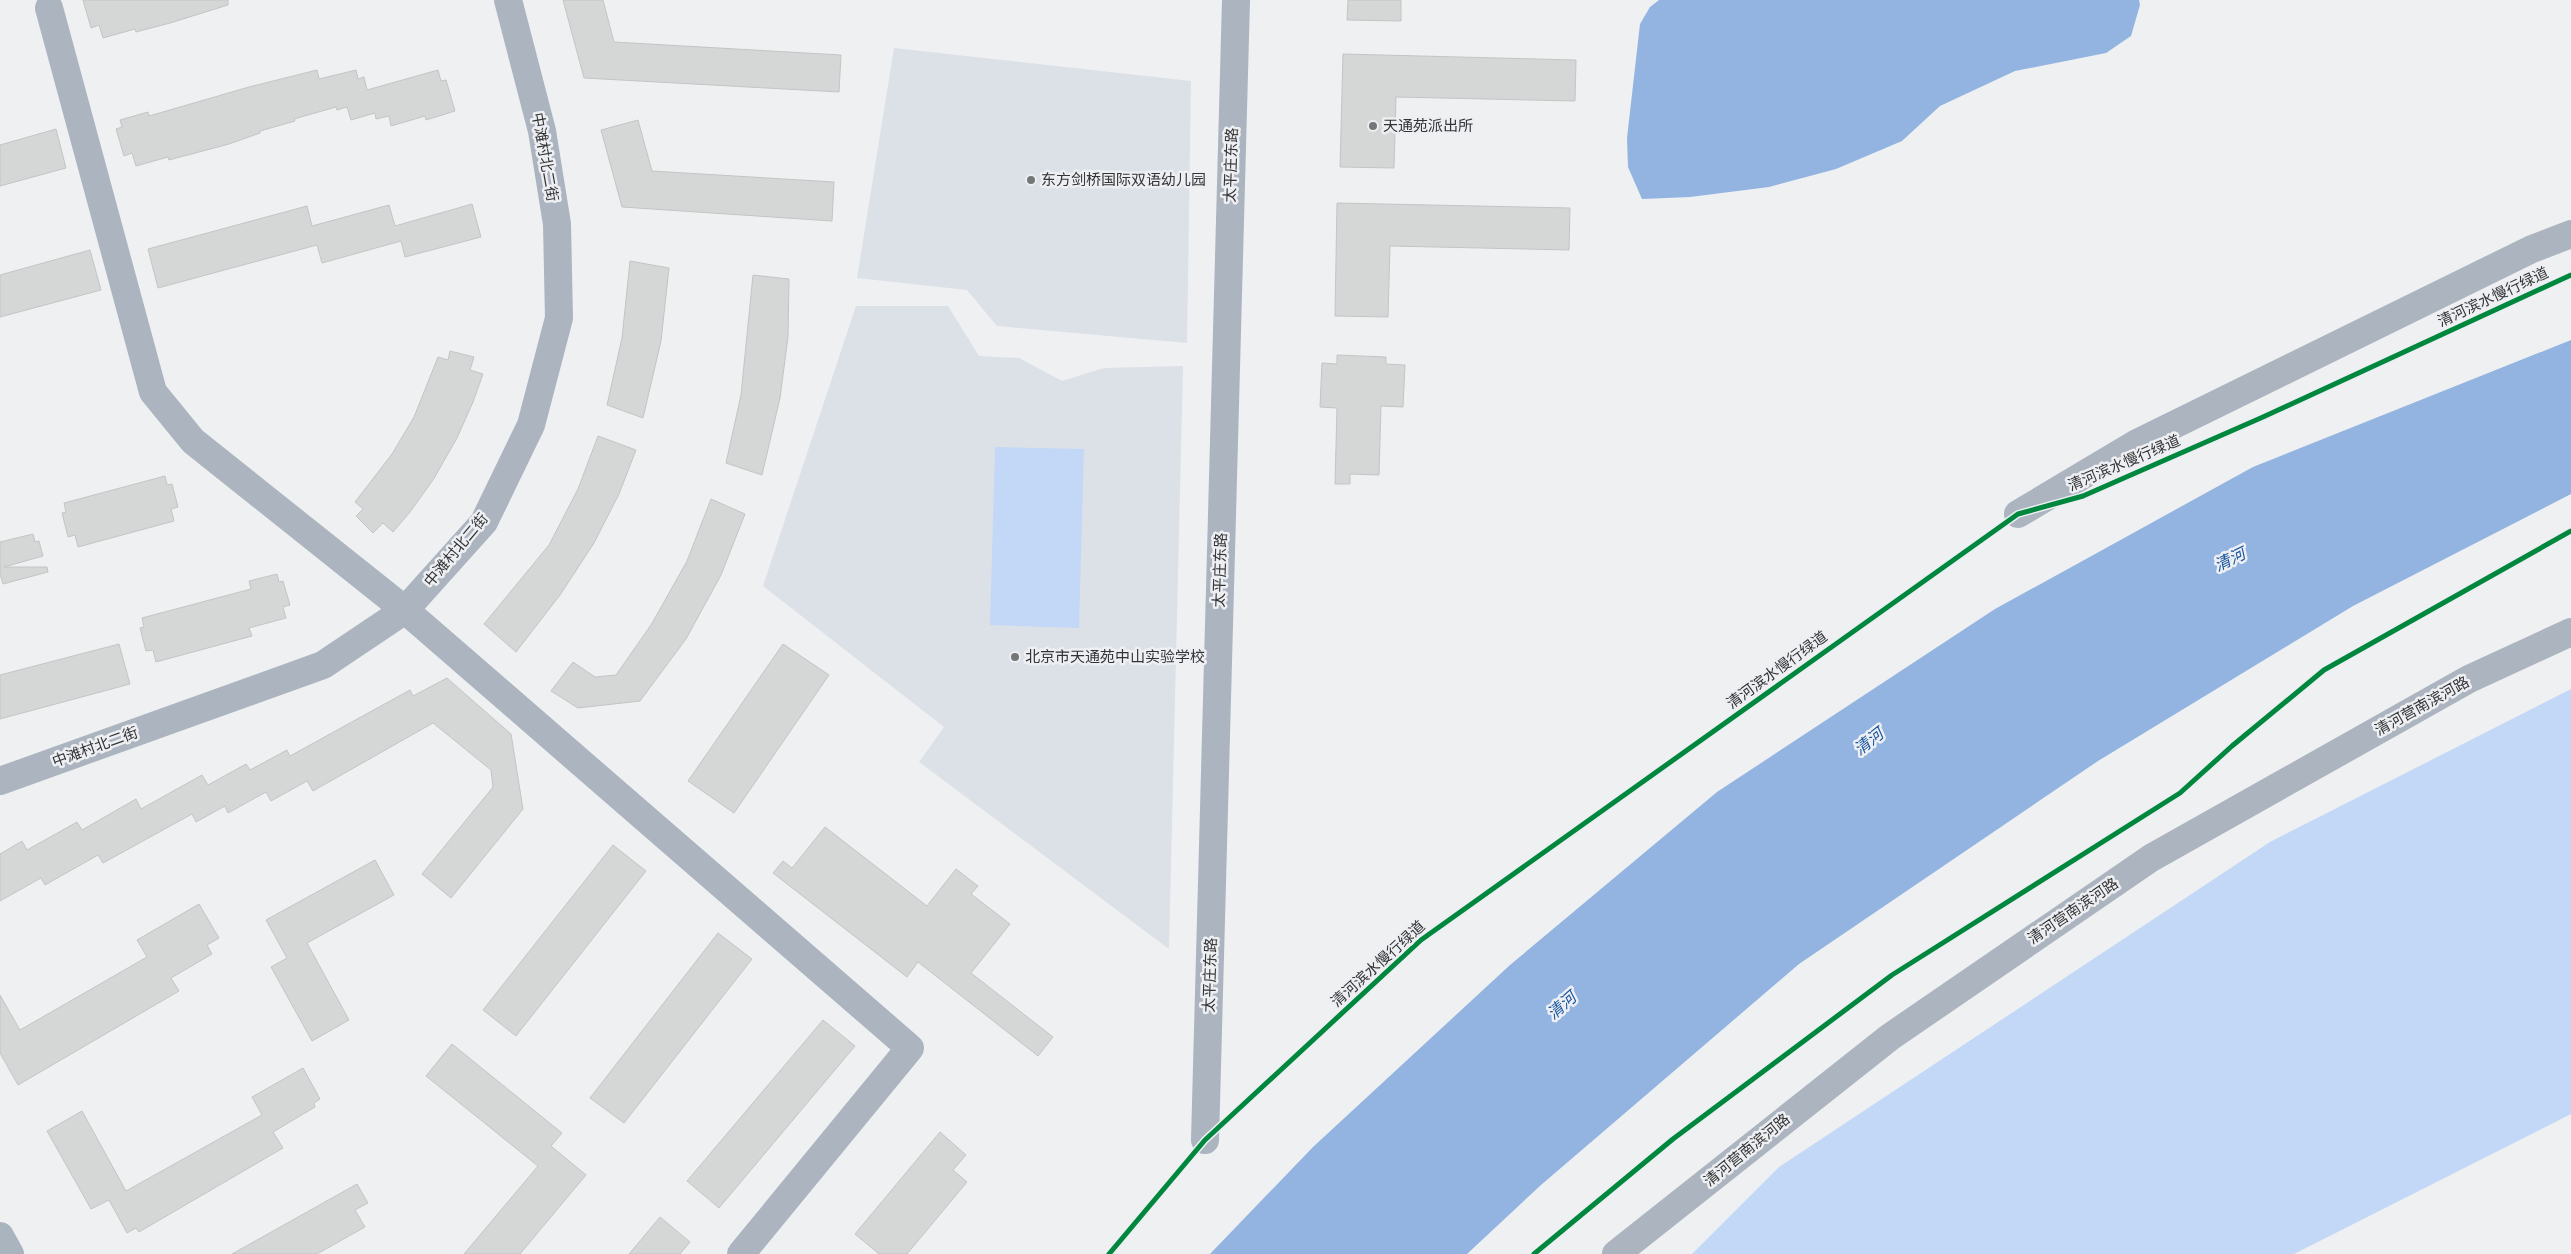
<svg xmlns="http://www.w3.org/2000/svg" width="2571" height="1254" font-family="Signika,'Noto Sans SC',sans-serif">
<rect width="100%" height="100%" fill="#eef0f2"/>
<path fill="#dce1e8" d="M894 48 1191 81 1187 343 997 326 967 290 857 278Z
M856 306H948L979 356 1019 358 1062 381 1104 368 1183 366 1169 949 919 762 944 727 763 586Z"/>
<path fill="#c3d8f6" d="M995 447 1084 449 1079 628 990 625Z
M2571 689V1114L2294 1254H1692L1779 1167 2270 842Z"/>
<path fill="#93b4e0" d="M1659 0H2139L2140 5 2131 36 2106 53 2015 71 1940 106 1902 141 1836 169 1769 187 1690 197 1642 199 1628 167 1627 138 1640 24 1650 7Z
M2571 340V494L2353 606 2098 761 1799 964 1541 1185 1467 1254H1210L1313 1147 1510 965 1717 792 1995 609 2253 467Z"/>
<path fill="#d5d7d7" stroke="#c3c5c5" d="M83 0H228V5L170 23 136 32 135 29 103 38 99 25 91 28Z
M563 0H603L614 42 841 55 839 92 584 78Z
M1348 0H1401V21L1347 20Z
M1343 54 1576 60 1575 101 1396 97 1394 168 1340 167Z
M317 70 319 79 356 70 358 79 364 77 367 90 438 70 441 81 446 80 455 111 426 120 425 116 391 126 389 116 376 119 375 113 351 120 347 107 337 110 336 107 294 119 295 121 260 131V133L229 144 169 160 168 157 136 166 132 153 124 156 116 129 122 127 120 120 148 112 149 116 249 87Z
M638 120 652 171 834 182 832 221 622 207 601 130Z
M56 129 66 168 0 186V145Z
M1337 203 1570 208 1569 250 1390 246 1388 317 1335 316Z
M472 204 481 237 405 257 401 241 322 263 317 245 158 288 148 249 307 206 312 226 389 205 395 226Z
M90 250 101 290 0 317V275Z
M630 261 669 268 661 341 643 418 607 405 622 338Z
M753 275 789 279 788 337 780 398 762 475 726 463 741 395Z
M450 351 474 357 470 370 483 374 473 402 457 438 433 480 410 512 393 532 383 523 373 533 356 516 363 509 355 502 392 454 414 417 438 357 448 360Z
M1337 355 1386 357V364L1405 365 1403 407 1381 406 1379 475 1350 474V484H1335L1337 408 1320 407 1322 363 1337 364Z
M598 436 636 450 619 494 594 543 560 595 516 652 484 624 549 545 578 489Z
M165 476 167 485 172 484 178 507 171 509 174 521 78 547 75 535 68 537 62 513 66 512 64 503Z
M711 499 745 514 721 575 686 639 640 701 578 708 551 691 573 662 595 677 616 675 651 625 687 561Z
M33 534 35 542 39 541 43 556 4 567H47L48 572 3 584 0 574V542Z
M277 574 279 582 283 581 290 605 283 607 286 618 249 628 252 636 156 662 153 650 146 651 140 628 144 627 142 618 251 589 249 581Z
M119 644 130 684 0 719V675Z
M783 644 829 675 734 813 688 781Z
M447 678 511 734 523 809 451 898 422 874 493 787 491 770 433 723 313 791 307 781 271 801 266 792 228 813 225 806 196 822 192 814 103 863 98 855 45 885 41 878 0 901V854L22 841 27 850 77 822 82 830 136 799 141 809 202 775 208 785 246 764 250 770 287 750 290 756 410 690 413 696Z
M825 827 927 906 956 869 978 886 971 894 1010 924 971 973 1053 1037 1038 1056 918 962 907 977 773 873 783 861 792 868Z
M613 845 646 871 516 1036 483 1010Z
M375 860 394 895 307 943 349 1020 312 1041 271 967 287 958 266 920Z
M199 904 219 938 207 945 212 954 171 978 179 991 18 1085 0 1053V995L20 1030 147 957 137 940Z
M718 933 752 959 624 1123 590 1098Z
M823 1020 855 1046 719 1208 687 1181Z
M452 1044 562 1133 551 1146 586 1175 520 1254H464L538 1166 426 1076Z
M303 1068 320 1099 314 1103 315 1107 273 1132 283 1148 139 1232 136 1228 127 1233 109 1200 91 1209 47 1131 82 1111 126 1191 262 1115 252 1097Z
M940 1132 966 1155 953 1170 967 1182 907 1254H879L855 1234Z
M357 1184 368 1203 355 1210 365 1227 317 1254H232Z
M660 1217 690 1242 680 1254H629Z"/>
<g fill="none" stroke-linecap="round" stroke-linejoin="round">
<path stroke="#abb4bf" stroke-width="28" d="M49 8 153 392 193 441 405 610 910 1048 741 1254
M2018 514 2137 443 2532 249 2571 234
M0 781 323 665 405 610 484 522 531 425 559 318 557 224 542 131 508 0
M1205 1140 1236 0
M1616 1254 1890 1037 2151 858 2469 679 2571 632"/>
<path stroke="#aab4bf" stroke-width="28" d="M0 1236 10 1254"/>
<defs>
<path id="cycleway" d="M1109 1254 1205 1140 1421 940 2018 514 2083 496 2263 417 2571 275
M1534 1254 1673 1139 1892 975 2180 793 2232 746 2324 670 2571 531"/>
</defs>
<use href="#cycleway" stroke="#edeff3" stroke-width="8"/>
<use href="#cycleway" stroke="#00873e" stroke-width="5"/>
</g>
<g fill="#747677" stroke="#edeff3" stroke-width="2">
<circle cx="1373" cy="126" r="5"/>
<circle cx="1031" cy="180" r="5"/>
<circle cx="1015" cy="657" r="5"/>
</g>
<g text-anchor="middle" dominant-baseline="central" stroke-width="5" stroke-linejoin="round" paint-order="stroke">
<g font-size="15" fill="#333435" stroke="#edeff3" text-anchor="start">
<text x="1383" y="126">天通苑派出所</text>
<text x="1041" y="180">东方剑桥国际双语幼儿园</text>
<text x="1025" y="657">北京市天通苑中山实验学校</text>
</g>
<g font-size="15" fill="#333435" stroke="#edeff3">
<text transform="translate(545 157) rotate(80)">中滩村北二街</text>
<text transform="translate(1231 165) rotate(-88)">太平庄东路</text>
<text transform="translate(2493 297) rotate(-25)">清河滨水慢行绿道</text>
<text transform="translate(2124 463) rotate(-23)">清河滨水慢行绿道</text>
<text transform="translate(456 550) rotate(-50)">中滩村北二街</text>
<text transform="translate(1220 570) rotate(-88)">太平庄东路</text>
<text transform="translate(1777 670) rotate(-36)">清河滨水慢行绿道</text>
<text transform="translate(2422 706) rotate(-29)">清河营南滨河路</text>
<text transform="translate(95 747) rotate(-20)">中滩村北二街</text>
<text transform="translate(2073 911) rotate(-34)">清河营南滨河路</text>
<text transform="translate(1378 964) rotate(-42)">清河滨水慢行绿道</text>
<text transform="translate(1210 975) rotate(-88)">太平庄东路</text>
<text transform="translate(1747 1150) rotate(-39)">清河营南滨河路</text>
</g>
<g font-size="16" font-style="italic" fill="#17549f" stroke="#edeff3">
<text transform="translate(2230 560) rotate(-26)">清河</text>
<text transform="translate(1869 742) rotate(-38)">清河</text>
<text transform="translate(1562 1006) rotate(-41)">清河</text>
</g>
</g>
</svg>
